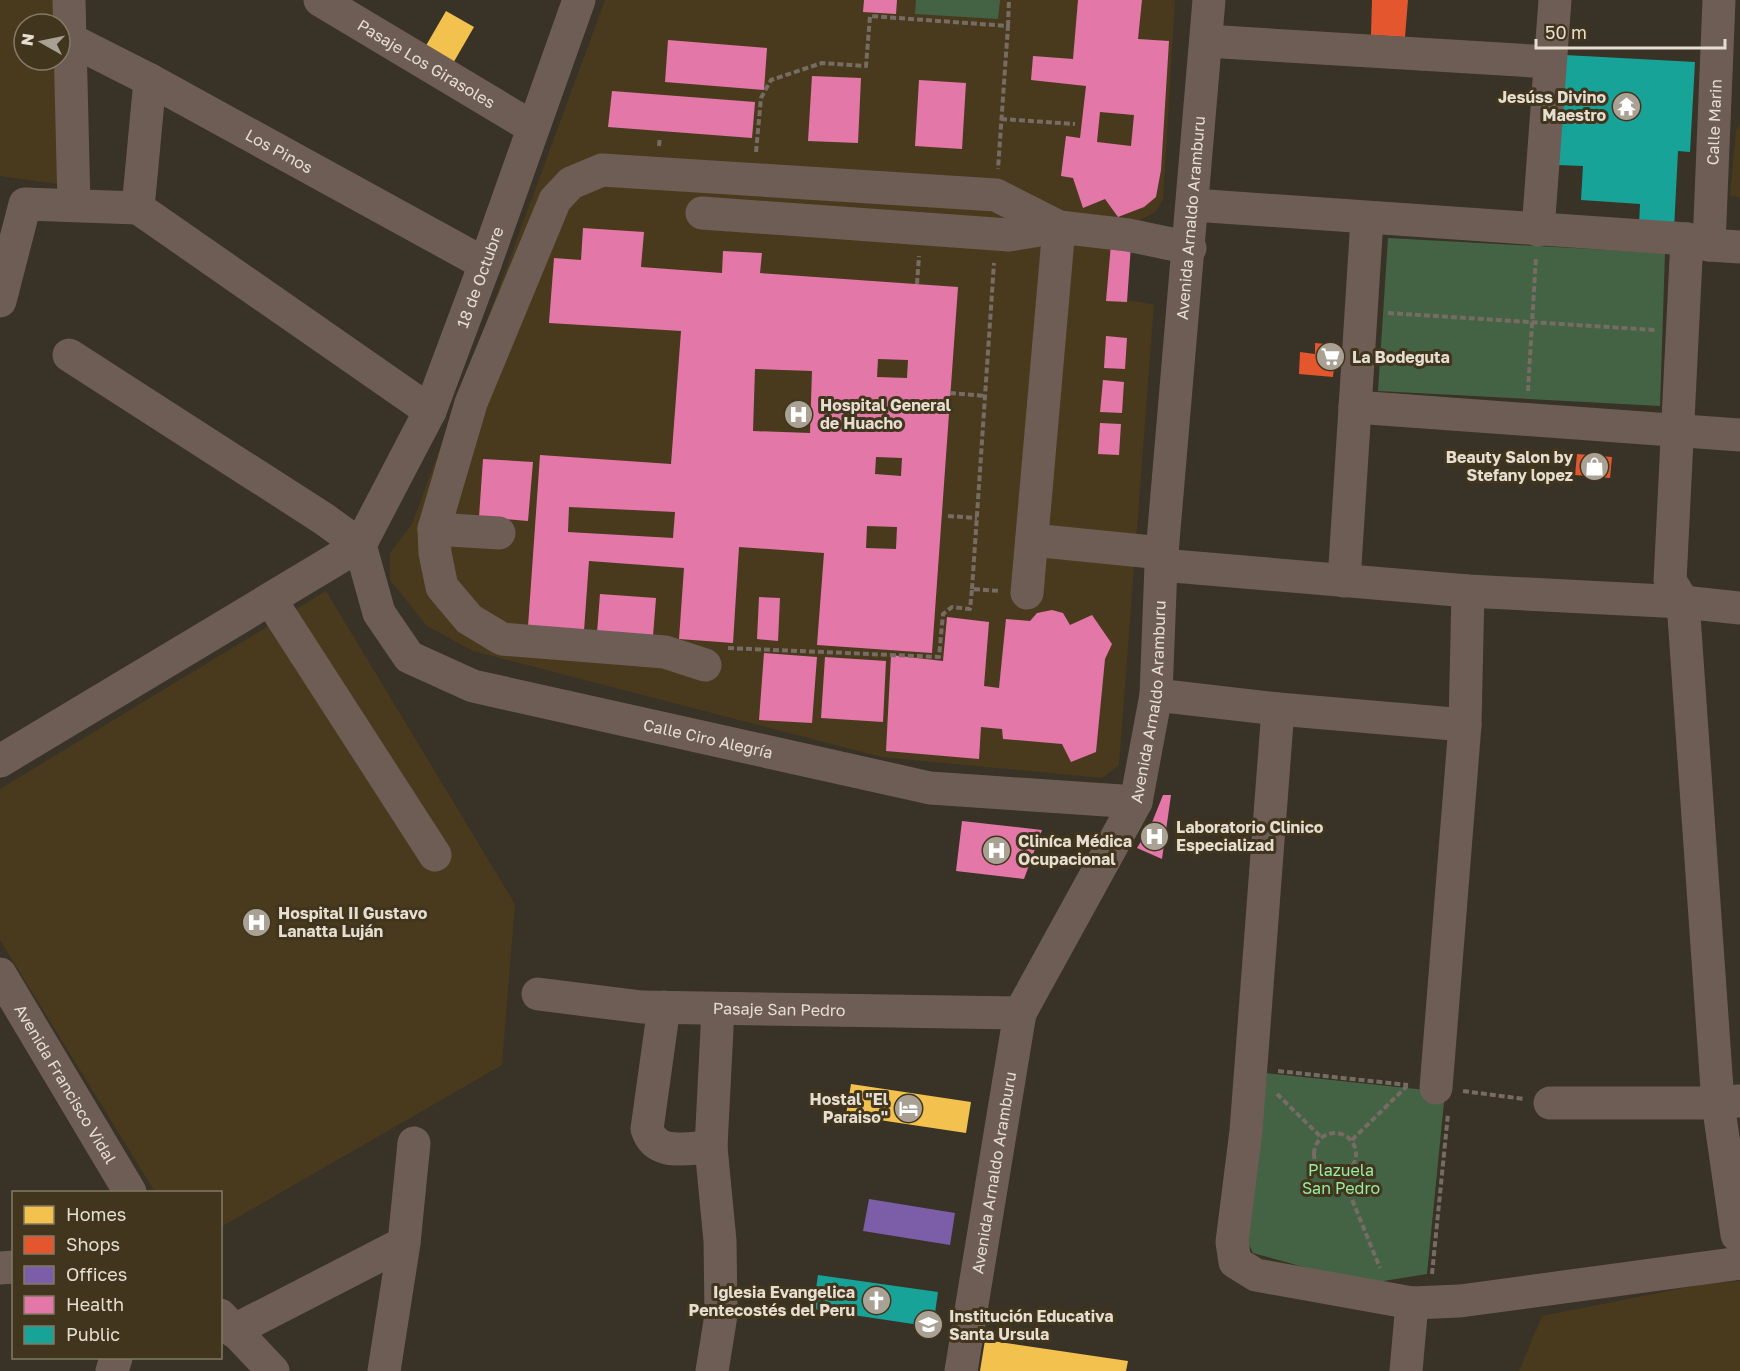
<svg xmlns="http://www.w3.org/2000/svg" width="1740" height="1371" font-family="'Golos Text',sans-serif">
<rect width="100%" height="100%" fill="#393226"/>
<path fill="#493a1e" d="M0 0H58L59 24H24V60H60L64 185 0 176Z
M605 0H1175L1163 200 1155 212 1128 227 1123 300 1154 304 1119 765 1102 778 882 757 473 651 427 626 390 580V553L412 524Z
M1740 124V197L1730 196 1736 131Z
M326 591 515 904 502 1065 221 1227 220 1192H155L0 940V789Z
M1740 1281V1371H1519L1542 1316 1704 1284Z"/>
<path fill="#436344" d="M916 0H1000L998 19 915 14Z
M1388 238 1665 253 1660 406 1378 391Z
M1255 1072 1445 1092 1427 1274 1365 1284 1253 1253 1243 1233Z"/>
<path fill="#f2c14e" d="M446 11 474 27 452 65 424 49Z
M851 1084 971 1102 966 1133 846 1115Z
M985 1340 1128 1361 1126 1371H980Z"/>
<path fill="#e4572e" d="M1372 0H1408L1405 37 1371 35Z
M1315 343 1336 345 1333 377 1299 374 1300 352 1315 354Z
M1577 454 1612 457 1610 478 1575 475Z"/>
<path fill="#7b5ea7" d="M869 1199 955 1213 950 1245 863 1231Z"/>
<path fill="#e377a8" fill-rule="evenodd" d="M864 0H897L896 14 863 12Z
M1078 0H1142L1138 39 1169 41 1161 170 1156 197 1144 207 1118 217 1105 199 1083 208 1073 178 1061 176 1066 136 1080 138 1086 86 1031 80 1033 56 1073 59ZM1100 112 1134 115 1131 146 1097 142Z
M668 40 767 48 764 90 665 82Z
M812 76 861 78 858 143 808 141Z
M919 80 966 83 962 149 915 146Z
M612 91 755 102 752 138 608 127Z
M583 228 644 232 641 267 722 273 723 251 762 253 760 273 958 287 932 653 817 645 824 553 739 547 733 643 679 639 684 568 589 561 584 631 528 627 540 455 671 464 681 331 549 323 554 258 581 260ZM878 359 908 360 907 378 877 377ZM755 369 812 371 810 433 753 431ZM876 457 902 458 901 476 875 474ZM569 507 675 512 673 538 568 532ZM867 526 897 527 896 549 866 548Z
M1111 244 1131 245 1127 302 1106 301Z
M1106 336 1127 338 1125 369 1104 368Z
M1103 380 1124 382 1122 413 1100 412Z
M1100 423 1121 424 1119 455 1098 454Z
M483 459 533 462 528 521 479 517Z
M600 594 656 598 653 636 597 633Z
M759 597 780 598 778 641 757 639Z
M1052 610 1063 613 1070 625 1092 615 1112 644 1105 659 1096 752 1071 762 1062 744 1003 739 1002 729 981 727 979 759 886 751 891 655 943 661 947 617 989 622 984 686 999 688 1006 619 1030 621 1037 613Z
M764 653 817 657 812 723 759 720Z
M825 657 886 661 883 722 821 718Z
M1163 795H1171L1162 859 1137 848 1151 825Z
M962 821 1042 830 1024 879 956 871Z"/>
<path fill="#17a398" d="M1565 55 1695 62 1690 152 1678 151 1674 229 1639 227 1640 204 1581 200 1583 166 1558 165Z
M818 1275 938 1292 933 1327 813 1309Z"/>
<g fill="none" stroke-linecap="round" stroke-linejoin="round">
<path stroke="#766c64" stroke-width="4" stroke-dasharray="6 3" stroke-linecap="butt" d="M1008 26 1009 0
M1001 119 1075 124
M659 146 660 137
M756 152 761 98 771 80 822 63 866 66 870 16 1008 26 998 169
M917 284 919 256
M1388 313 1655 330
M1528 391 1536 257
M950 393 985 396
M948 516 977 518
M972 589 994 263
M728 648 939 657 943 614 952 607 970 609 972 589 1000 591
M1278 1071 1408 1085
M1463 1091 1524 1099
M1277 1094 1322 1138
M1314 1154a21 21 0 1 1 42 0a21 21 0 1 1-42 0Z
M1352 1140 1407 1086
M1342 1175 1380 1268
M1432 1274 1448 1114"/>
<g stroke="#6e5d55" stroke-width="33">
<path d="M69 0 74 205"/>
<path id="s1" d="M320 0 532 127"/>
<path id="s2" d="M71 40 150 80 485 264"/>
<path d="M1206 41 1549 62"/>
<path d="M150 80 138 208 430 411"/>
<path d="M1193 205 1687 239 1709 245 1740 247"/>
<path d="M702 213 1009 235 1059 227 996 195 602 170 571 183 555 200 471 403 434 529 435 553 442 587 469 619 502 639 665 652 705 665"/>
<path d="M1538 230 1555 0"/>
<path id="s3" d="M1709 245 1719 0"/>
<path d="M0 301 25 204 138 208"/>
<path d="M69 355 324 519 360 545"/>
<path d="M1355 407 1740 435"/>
<path d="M434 529 499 533"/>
<path d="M1032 540 1162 553"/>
<path id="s4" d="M360 545 379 613 409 657 473 686 930 788 1136 802"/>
<path id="s5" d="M360 545 430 411 485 264 579 0"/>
<path d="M1161 565 1468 591 1683 602 1740 608"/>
<path d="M1344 581 1367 219"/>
<path d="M1027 593 1059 227 1128 235 1190 248"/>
<path d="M270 599 435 855"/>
<path d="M1156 695 1278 709 1465 725"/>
<path d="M1278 709 1246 1131 1232 1242 1235 1262 1256 1275 1412 1303 1460 1301 1740 1263"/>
<path d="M0 761 360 545"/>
<path id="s6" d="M0 974 130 1192"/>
<path id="s7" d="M538 994 642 1007 1020 1013"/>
<path d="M664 1007 647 1129C656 1157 686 1148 711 1147"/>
<path d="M1436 1088 1465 725 1468 591"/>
<path d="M1550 1103H1718L1683 602 1670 581 1687 239"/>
<path d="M1737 1235 1718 1103 1739 1101"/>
<path d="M0 1268 14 1267"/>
<path d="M220 1315 273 1371"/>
<path d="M233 1331 404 1243"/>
<path d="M112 1371 116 1358"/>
<path d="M384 1371 404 1243 414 1143"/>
<path d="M712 1371 721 1315 720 1241 711 1147 718 1009"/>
<path id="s8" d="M961 1371 1020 1013 1136 802 1156 695 1161 565 1209 0"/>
<path d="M1406 1371 1412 1303"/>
</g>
</g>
<defs>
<symbol id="temple-disc" viewBox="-11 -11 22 22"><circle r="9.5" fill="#a9a294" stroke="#41351e"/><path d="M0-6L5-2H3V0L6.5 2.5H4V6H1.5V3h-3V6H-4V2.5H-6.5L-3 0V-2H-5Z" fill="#fff"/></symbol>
<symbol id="supermarket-disc" viewBox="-11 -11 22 22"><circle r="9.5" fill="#a9a294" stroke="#41351e"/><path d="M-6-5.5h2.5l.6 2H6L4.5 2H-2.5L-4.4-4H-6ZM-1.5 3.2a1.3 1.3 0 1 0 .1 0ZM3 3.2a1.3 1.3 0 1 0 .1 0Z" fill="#fff"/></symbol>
<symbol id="hospital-disc" viewBox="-11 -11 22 22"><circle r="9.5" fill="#a9a294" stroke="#41351e"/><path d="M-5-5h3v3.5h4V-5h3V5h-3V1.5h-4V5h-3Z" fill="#fff"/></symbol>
<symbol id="shop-disc" viewBox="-11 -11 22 22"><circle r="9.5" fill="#a9a294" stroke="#41351e"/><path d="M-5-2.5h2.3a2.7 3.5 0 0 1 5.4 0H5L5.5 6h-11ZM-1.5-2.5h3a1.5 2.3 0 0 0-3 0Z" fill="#fff"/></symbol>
<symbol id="hotel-disc" viewBox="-11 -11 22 22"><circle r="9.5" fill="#a9a294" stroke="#41351e"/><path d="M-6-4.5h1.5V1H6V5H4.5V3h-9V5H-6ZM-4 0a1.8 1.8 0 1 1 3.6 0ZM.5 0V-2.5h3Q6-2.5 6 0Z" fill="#fff"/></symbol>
<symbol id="church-disc" viewBox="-11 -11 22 22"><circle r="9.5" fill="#a9a294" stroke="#41351e"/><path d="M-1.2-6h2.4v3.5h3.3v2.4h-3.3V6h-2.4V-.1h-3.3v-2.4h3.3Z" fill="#fff"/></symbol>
<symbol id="school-disc" viewBox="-11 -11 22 22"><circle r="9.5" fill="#a9a294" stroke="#41351e"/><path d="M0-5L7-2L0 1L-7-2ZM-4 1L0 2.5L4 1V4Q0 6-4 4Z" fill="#fff"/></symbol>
</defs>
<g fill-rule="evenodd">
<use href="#temple-disc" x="1610" y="90" width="33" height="33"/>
<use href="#supermarket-disc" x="1314" y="340" width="33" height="33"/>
<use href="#hospital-disc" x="782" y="398" width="33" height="33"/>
<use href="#shop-disc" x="1578" y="450" width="33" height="33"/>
<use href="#hospital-disc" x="1138" y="820" width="33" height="33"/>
<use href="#hospital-disc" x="980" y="834" width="33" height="33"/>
<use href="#hospital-disc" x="240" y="906" width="33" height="33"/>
<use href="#hotel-disc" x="892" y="1092" width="33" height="33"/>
<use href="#church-disc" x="860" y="1284" width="33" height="33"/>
<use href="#school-disc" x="912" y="1308" width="33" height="33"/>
</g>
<g text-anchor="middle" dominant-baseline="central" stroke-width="6" stroke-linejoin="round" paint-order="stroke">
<g font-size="16" fill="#e6ded0" stroke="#41351e">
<text stroke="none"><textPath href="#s1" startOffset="124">Pasaje Los Girasoles</textPath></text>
<text stroke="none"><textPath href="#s3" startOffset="123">Calle Marin</textPath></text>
<text stroke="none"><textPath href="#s2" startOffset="236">Los Pinos</textPath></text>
<text stroke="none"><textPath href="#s8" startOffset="1191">Avenida Arnaldo Aramburu</textPath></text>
<text stroke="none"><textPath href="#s5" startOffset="294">18 de Octubre</textPath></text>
<text stroke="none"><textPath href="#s8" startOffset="705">Avenida Arnaldo Aramburu</textPath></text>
<text stroke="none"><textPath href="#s4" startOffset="435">Calle Ciro Alegría</textPath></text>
<text stroke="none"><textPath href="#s7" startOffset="242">Pasaje San Pedro</textPath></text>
<text stroke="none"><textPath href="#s6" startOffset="128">Avenida Francisco Vidal</textPath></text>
<text stroke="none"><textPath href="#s8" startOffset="201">Avenida Arnaldo Aramburu</textPath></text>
</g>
<g font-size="16" font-weight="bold" fill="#e6ded0" stroke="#41351e" text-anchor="start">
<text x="1606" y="97" text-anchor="end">Jesúss Divino<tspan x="1606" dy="18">Maestro</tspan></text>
<text x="1352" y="357">La Bodeguta</text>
<text x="820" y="405">Hospital General<tspan x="820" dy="18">de Huacho</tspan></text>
<text x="1573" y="457" text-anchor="end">Beauty Salon by<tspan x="1573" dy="18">Stefany lopez</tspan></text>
<text x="1176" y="827">Laboratorio Clinico<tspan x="1176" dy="18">Especializad</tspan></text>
<text x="1018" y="841">Cliníca Médica<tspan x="1018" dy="18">Ocupacional</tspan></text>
<text x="278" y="913">Hospital II Gustavo<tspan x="278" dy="18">Lanatta Luján</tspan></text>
<text x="888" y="1099" text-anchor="end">Hostal "El<tspan x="888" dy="18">Paraiso"</tspan></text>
<text x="855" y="1292" text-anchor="end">Iglesia Evangelica<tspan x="855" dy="18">Pentecostés del Peru</tspan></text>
<text x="949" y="1316">Institución Educativa<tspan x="949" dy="18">Santa Ursula</tspan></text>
</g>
<g font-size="16" fill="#96eca0" stroke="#41351e">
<text x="1341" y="1170">Plazuela<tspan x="1341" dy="18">San Pedro</tspan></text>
</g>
</g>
<rect x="12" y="1191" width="210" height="168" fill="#41351e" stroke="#837965" stroke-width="1.5"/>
<rect x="24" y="1206" width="30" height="18" fill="#f2c14e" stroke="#837965" stroke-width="1.5"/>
<text x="66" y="1221" font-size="18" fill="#e6ded0">Homes</text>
<rect x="24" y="1236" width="30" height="18" fill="#e4572e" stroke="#837965" stroke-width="1.5"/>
<text x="66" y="1251" font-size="18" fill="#e6ded0">Shops</text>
<rect x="24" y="1266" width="30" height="18" fill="#7b5ea7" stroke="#837965" stroke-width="1.5"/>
<text x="66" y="1281" font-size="18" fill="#e6ded0">Offices</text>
<rect x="24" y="1296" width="30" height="18" fill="#e377a8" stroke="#837965" stroke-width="1.5"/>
<text x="66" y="1311" font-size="18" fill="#e6ded0">Health</text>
<rect x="24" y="1326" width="30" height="18" fill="#17a398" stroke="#837965" stroke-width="1.5"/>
<text x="66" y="1341" font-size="18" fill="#e6ded0">Public</text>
<g transform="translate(42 42) rotate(279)"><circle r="28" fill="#41351e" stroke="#837965" stroke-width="1.5"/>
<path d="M0-4.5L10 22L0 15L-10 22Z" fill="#a9a294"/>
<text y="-9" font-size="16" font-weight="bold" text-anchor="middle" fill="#e6ded0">N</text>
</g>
<path d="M1536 39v9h189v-9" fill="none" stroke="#e6ded0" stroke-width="3"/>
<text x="1545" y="39" font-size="18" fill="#e6ded0" stroke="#41351e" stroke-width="4.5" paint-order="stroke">50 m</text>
</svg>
